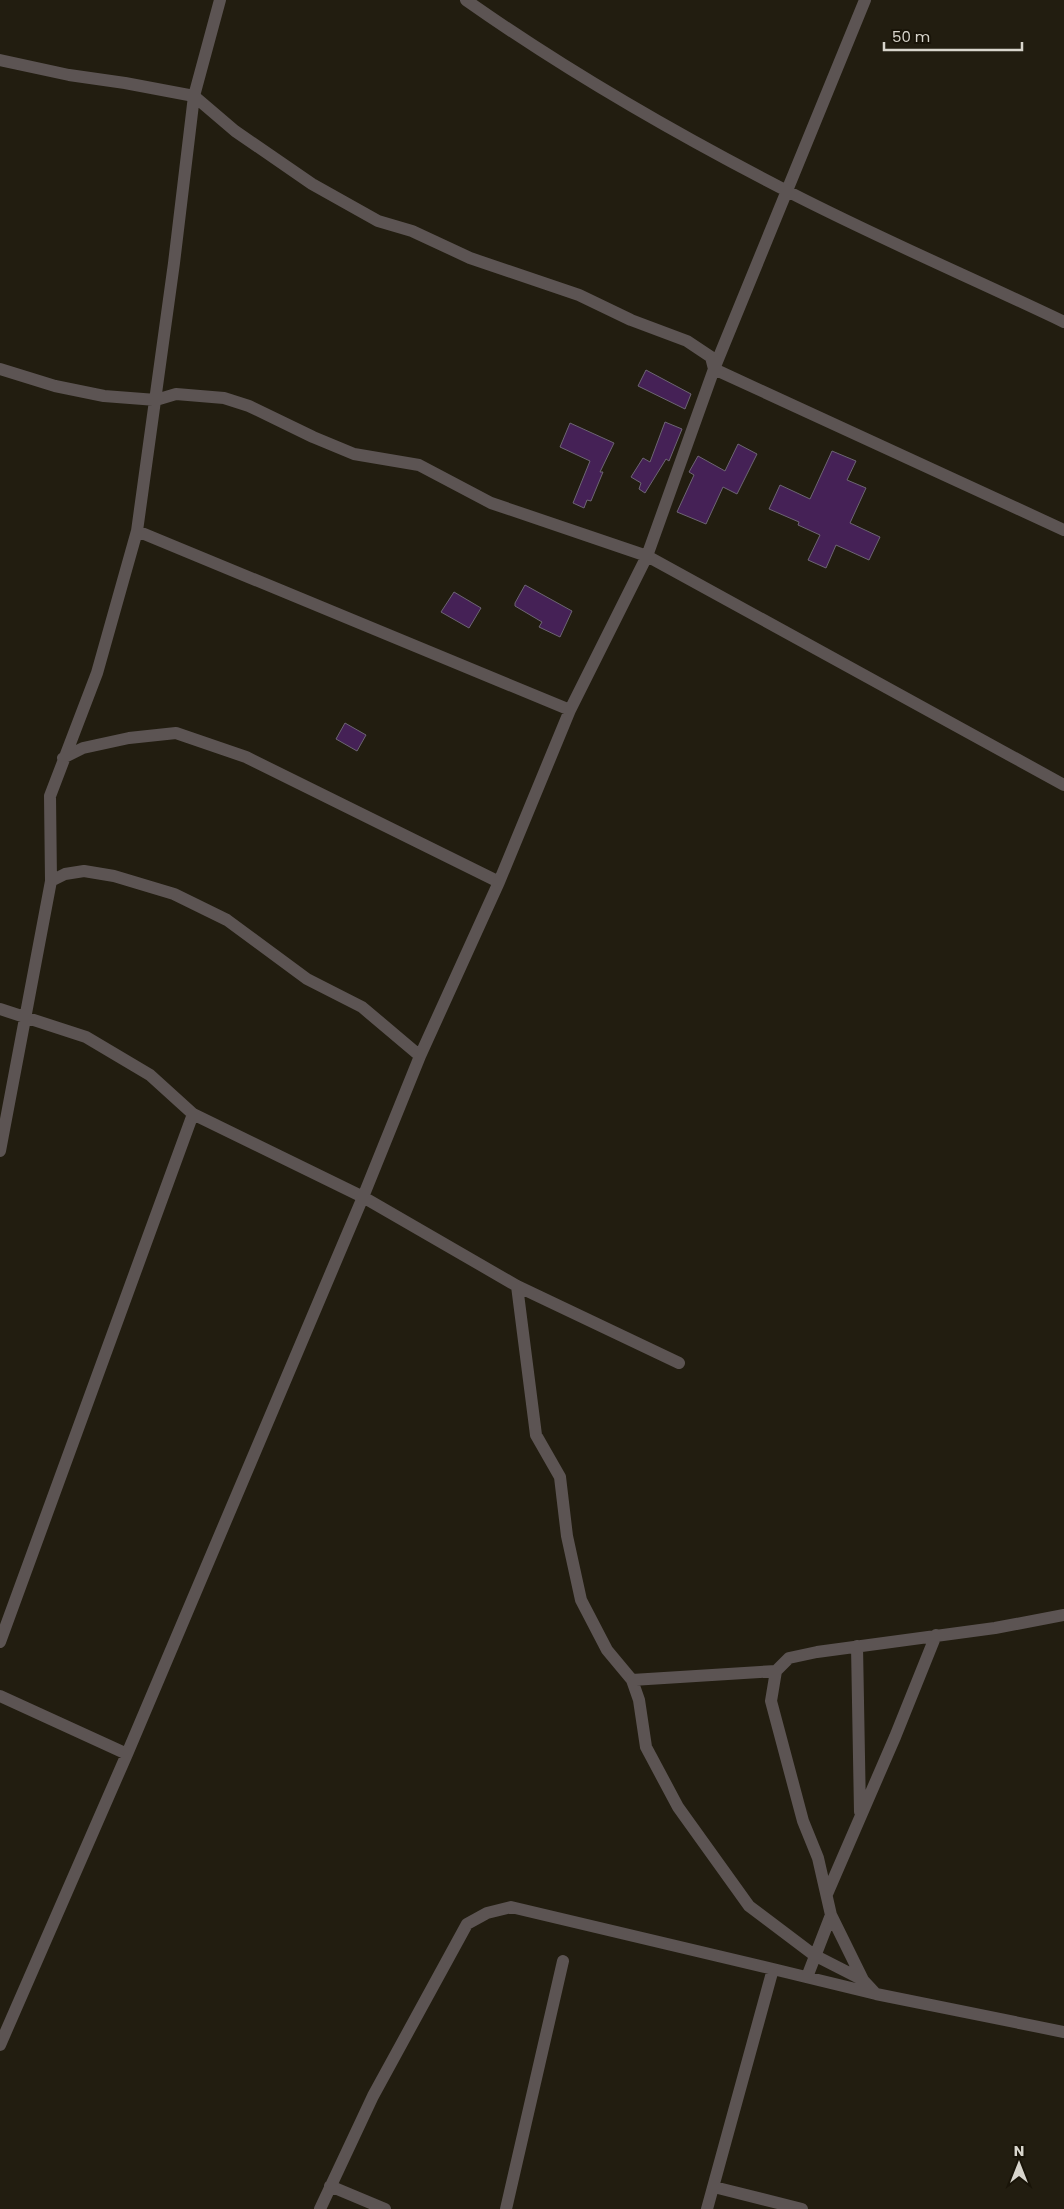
<svg xmlns="http://www.w3.org/2000/svg" width="1064" height="2209" font-family="Poppins,sans-serif">
<rect width="100%" height="100%" fill="#221d10"/>
<path fill="#452156" stroke="#6d6573" d="M646 370 691 394 685 409 638 386Z
M665 422 682 429 669 461 666 459 645 493 639 489 641 483 631 477 643 458 650 462Z
M570 423 614 443 600 472H603L591 501 587 500 584 508 573 503 590 461 560 447Z
M738 444 757 454 737 494 723 487 706 524 677 512 694 475 689 472 698 456 725 471Z
M832 451 856 461 847 480 866 488 850 523 880 537 869 560 836 545 826 568 808 560 820 535 798 525 799 522 769 509 780 485 810 499Z
M525 585 572 611 560 637 539 627 542 622 515 606V603Z
M454 592 481 608 469 628 441 612Z
M345 723 366 735 357 751 336 739Z"/>
<g fill="none" stroke-linecap="round" stroke-linejoin="round">
<path stroke="#5c5453" stroke-width="12" d="M466 0C568 72 676 134 787 191 878 238 972 278 1064 322
M0 60 69 75 125 83 194 96 235 131 312 184 378 221 412 231 470 258 579 295 631 320 687 341 711 357 714 369 1064 530
M0 369 55 386 104 396 156 400 176 394 224 398 249 406 313 437 354 454 419 465 491 503 647 556 1064 785
M137 531 570 710
M63 758 83 748 129 738 176 733 246 757 499 882
M51 881 65 874 84 871 114 876 174 894 227 920 307 979 362 1007 420 1056
M0 1009 86 1037 150 1075 193 1114 363 1197 517 1286 679 1363
M0 1151 51 881 50 796 97 673 137 531 174 263 194 96 220 0
M517 1286 536 1435 560 1477 567 1536 581 1600 607 1650 632 1680 639 1700 646 1747 678 1807 749 1906 814 1955 863 1980
M0 1642 193 1114
M857 1646 860 1812
M632 1680 776 1671
M0 1696 127 1754
M827 1894 895 1737 936 1635
M807 1977 831 1915
M876 1994 863 1980 831 1915 818 1858 803 1821 771 1701 776 1671 789 1658 817 1652 995 1628 1064 1615
M0 2045 127 1754 363 1197 420 1056 499 882 570 710 647 556 714 369 865 0
M330 2186 385 2209
M714 2187 802 2209
M320 2209 373 2096 467 1924 487 1913 511 1907 773 1969
M506 2209 563 1961
M707 2209 773 1969 876 1994 1064 2032"/>
</g>
<g transform="translate(1019 2164)" stroke="#191408" stroke-width="4" paint-order="stroke">
<path d="M0-4L9 19L0 12L-9 19Z" fill="#d8d5cc"/>
<text y="-8" font-size="14" font-weight="bold" text-anchor="middle" fill="#d8d5cc">N</text>
</g>
<path d="M884 42v8h138v-8" fill="none" stroke="#d8d5cc" stroke-width="2.5"/>
<text x="892" y="42" font-size="15" fill="#d8d5cc" stroke="#191408" stroke-width="4" paint-order="stroke">50 m</text>
</svg>
